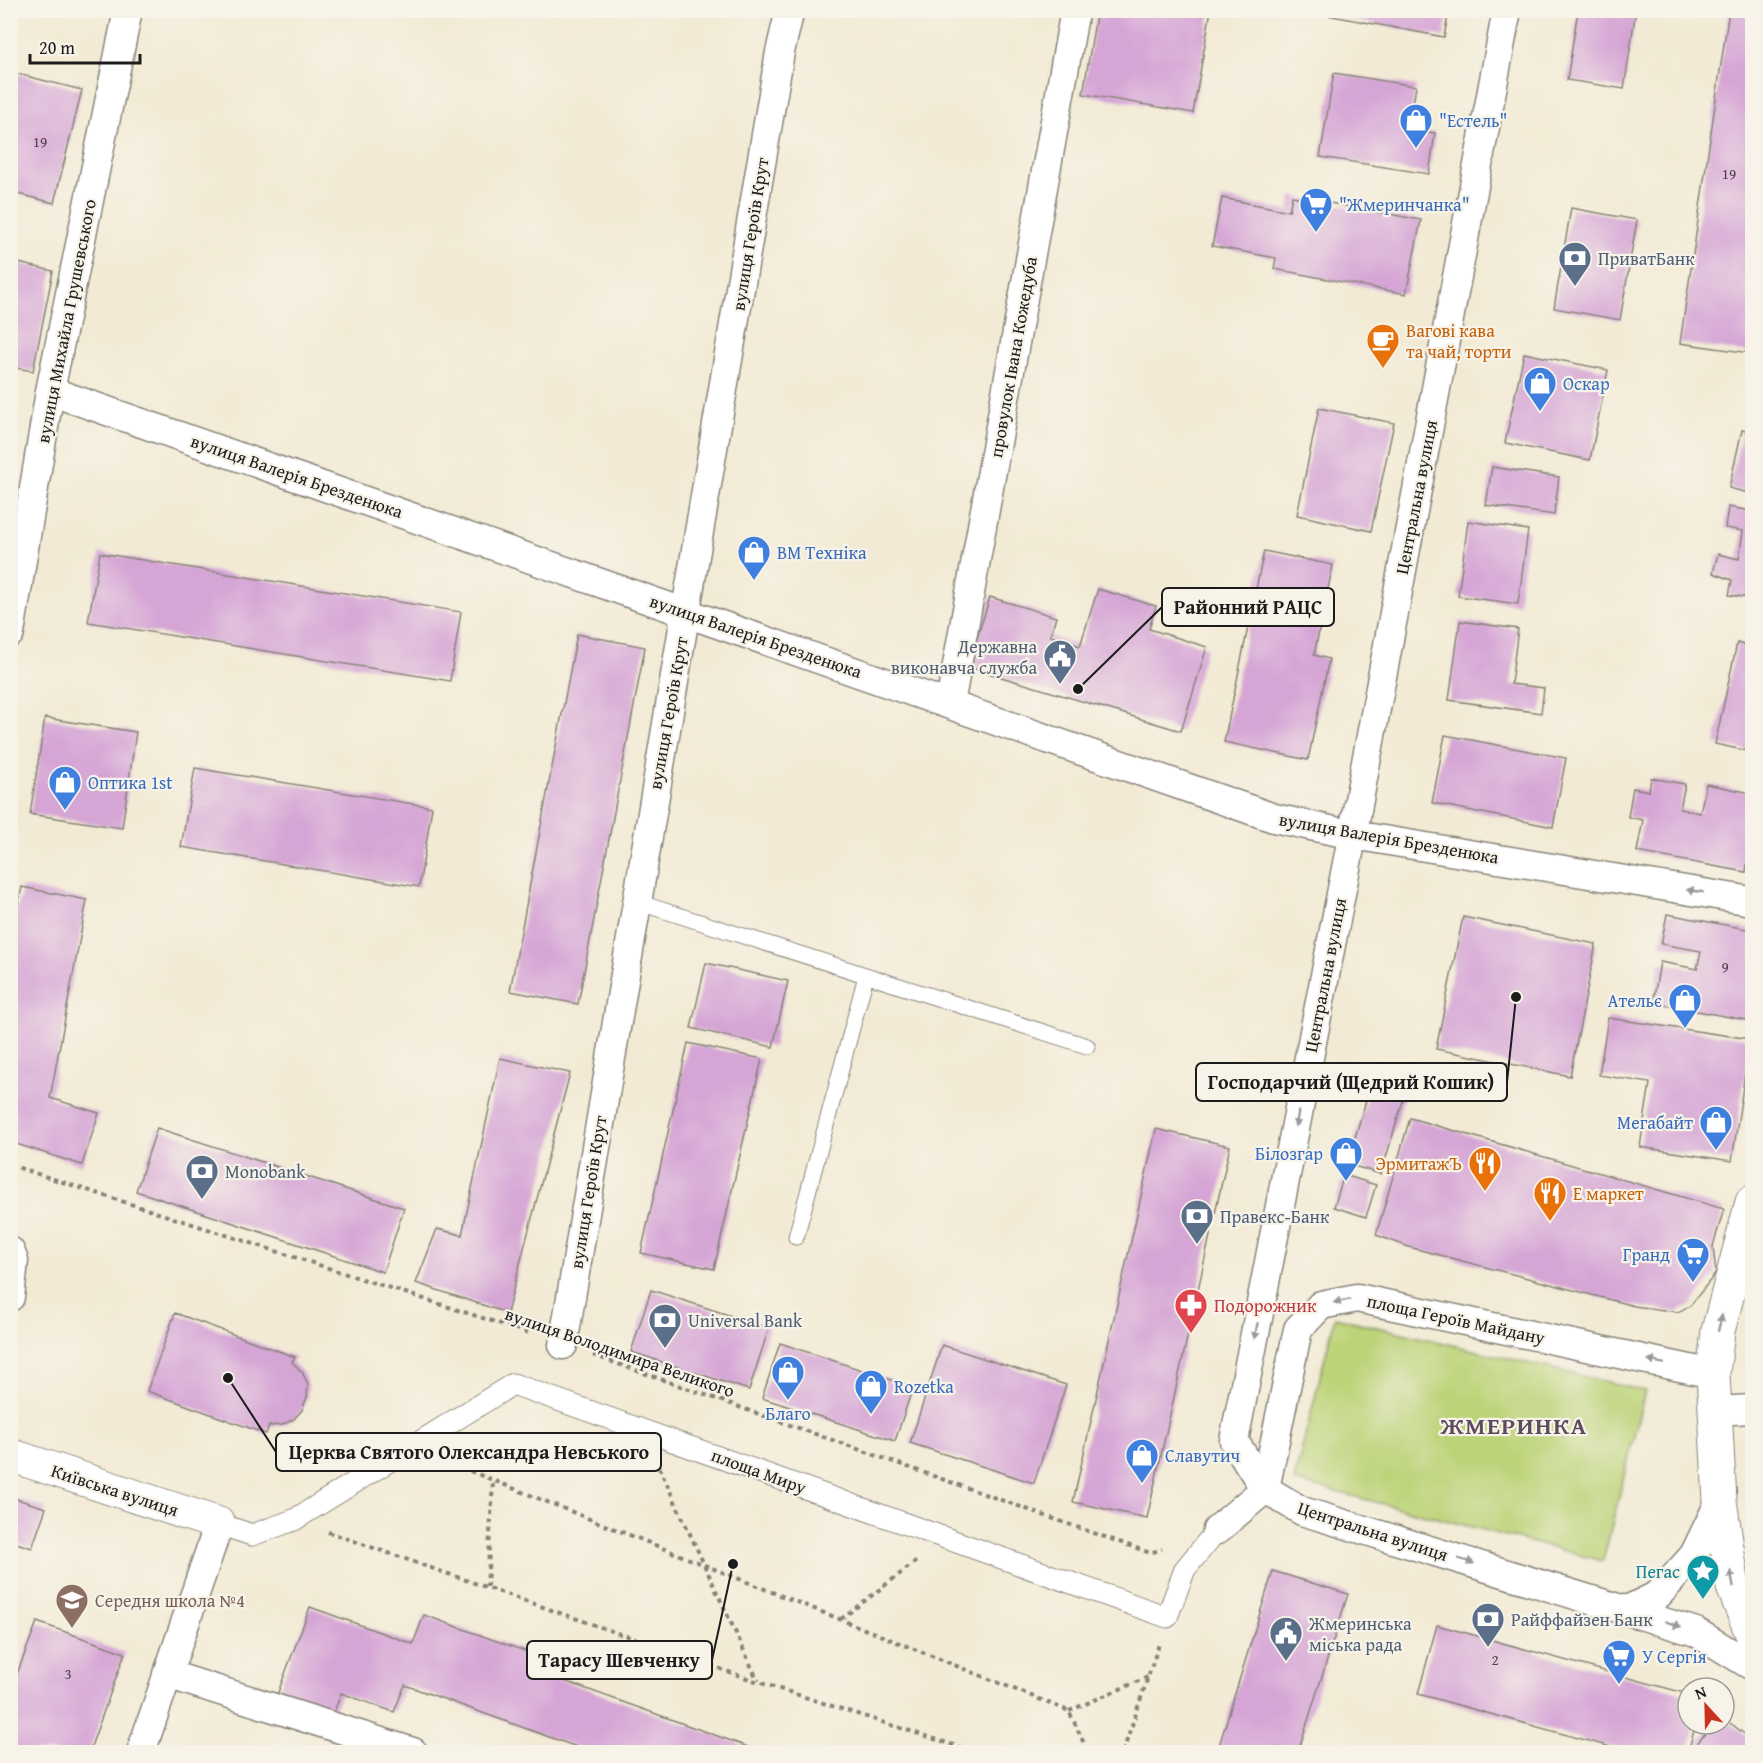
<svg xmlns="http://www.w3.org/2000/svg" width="1763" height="1763" font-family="'Gentium Book Plus',serif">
<rect width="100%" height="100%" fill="#f7f3e8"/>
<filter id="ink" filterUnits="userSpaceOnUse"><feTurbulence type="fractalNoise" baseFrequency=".0167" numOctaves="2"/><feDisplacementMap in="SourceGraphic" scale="12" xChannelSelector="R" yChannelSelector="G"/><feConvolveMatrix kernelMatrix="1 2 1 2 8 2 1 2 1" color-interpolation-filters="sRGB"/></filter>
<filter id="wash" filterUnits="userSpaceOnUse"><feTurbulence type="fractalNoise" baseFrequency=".008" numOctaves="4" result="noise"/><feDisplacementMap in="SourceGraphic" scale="24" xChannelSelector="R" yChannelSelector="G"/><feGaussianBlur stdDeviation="1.35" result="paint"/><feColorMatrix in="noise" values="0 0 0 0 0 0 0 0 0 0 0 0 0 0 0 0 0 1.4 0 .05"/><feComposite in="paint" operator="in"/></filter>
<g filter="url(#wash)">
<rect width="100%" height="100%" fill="#f2ead4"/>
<path fill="#bcd377" stroke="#6c784a" stroke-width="1.5" d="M1335 1317 1645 1391 1603 1561 1294 1481Z"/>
<g id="blocks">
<path fill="#d5a5d5" d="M1097 10H1211L1193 113 1083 94Z
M1321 10H1449L1444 37 1321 14Z
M1578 10H1636L1624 89 1567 80Z
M1729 10H1752V335L1750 353 1680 343Z
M10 72 82 90 54 203 10 192Z
M1334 73 1416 86 1409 129 1435 133 1429 174 1320 157Z
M1292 196 1421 220 1406 294 1274 269 1276 258 1212 246 1222 198 1289 211Z
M1571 208 1637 220 1620 320 1554 308Z
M10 261 53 271 33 371 10 367Z
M1524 353 1608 370 1590 460 1505 443Z
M1319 408 1394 423 1371 531 1297 515Z
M1742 430 1752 432V494L1729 488Z
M1492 467 1559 477 1554 515 1486 505Z
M1728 507 1752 511V618H1748L1751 598 1729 595 1732 580 1713 573 1718 554 1739 559 1743 531 1725 528Z
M1468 521 1528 530 1518 604 1458 596Z
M1264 551 1333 565 1314 655 1329 659 1308 760 1224 742Z
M100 553 461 612 450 681 88 622Z
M1098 589 1156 606 1149 629 1207 647 1181 731 968 667 990 597 1056 617 1050 636 1080 646Z
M1460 621 1518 629 1511 684 1544 688 1541 713 1449 700Z
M577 634 645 647 578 1004 510 991Z
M1737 643 1752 647V752L1715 744Z
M45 718 136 732 122 828 30 814Z
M1445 735 1566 758 1553 827 1432 803Z
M195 768 432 807 419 887 181 847Z
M1651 778 1685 784 1680 809 1700 813 1706 784 1752 793V836L1746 872 1637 852 1643 820 1628 817 1633 788 1649 791Z
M22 887 87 900 50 1098 99 1113 82 1165 10 1142V942Z
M1667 914 1752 930V1021L1653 1003 1660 962 1697 969 1701 951 1661 944Z
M1463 917 1596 944 1570 1076 1436 1049Z
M706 963 788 981 773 1047 691 1028Z
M1608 1018 1750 1039 1732 1161 1640 1147 1650 1083 1599 1075Z
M688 1043 762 1059 714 1269 641 1253Z
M500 1058 570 1073 507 1313 416 1283 437 1229 462 1235Z
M1374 1074 1408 1084 1381 1174 1347 1164Z
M1410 1118 1724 1209 1713 1246 1716 1273 1690 1306 1678 1312 1634 1306 1409 1247 1376 1235Z
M157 1128 404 1208 383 1272 136 1191Z
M1156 1129 1230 1146 1147 1518 1073 1502Z
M1344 1175 1376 1185 1366 1217 1334 1207Z
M651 1290 769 1328 749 1390 631 1352Z
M175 1313 295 1357 292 1362 302 1372 308 1384 307 1397 302 1410 294 1419 282 1425 269 1426 266 1434 147 1391Z
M780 1343 913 1387 895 1441 762 1398Z
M942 1345 1066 1385 1034 1483 910 1443Z
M10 1497 46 1508 32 1548 10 1541Z
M1273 1571 1348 1594 1298 1752H1217Z
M310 1607 413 1644 424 1615 561 1664 556 1678 762 1752H591L405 1685 394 1712 341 1693 330 1723 274 1703Z
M37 1622 125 1653 89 1752H10V1692Z
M1437 1625 1688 1694V1724H1696L1688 1752H1629L1418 1694Z
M1724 1718 1752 1740 1742 1752H1704L1695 1746 1713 1724H1724Z"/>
</g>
</g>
<g filter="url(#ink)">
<use href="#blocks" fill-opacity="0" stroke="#878378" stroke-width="1.5"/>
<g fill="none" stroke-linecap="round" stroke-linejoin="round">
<defs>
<path id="service" d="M634 901 1087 1046
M796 1237 866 976"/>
<path id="pedestrian" d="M219 1524 252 1535 294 1520 513 1384 1167 1617 1185 1569 1217 1530"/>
<path id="minor" d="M1507 10 1349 853 1234 1441 1265 1489 1302 1511 1696 1632 1752 1666
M50 391 1274 818 1353 835 1752 901
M10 633 50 391 128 10
M950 704 1075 10
M10 1251 14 1261 10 1297
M563 1345C632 913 708 483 780 52L790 10
M1717 1411 1752 1409
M1217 1530 1265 1489 1298 1329 1321 1305 1357 1298 1713 1374
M1629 1609 1658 1595 1694 1555 1720 1501
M167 1674 413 1752
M141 1752 219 1524"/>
<path id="tertiary" d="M1752 1202 1718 1331 1713 1374 1720 1501 1733 1587 1752 1634
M10 1455 219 1524"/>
</defs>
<use href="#service" stroke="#878378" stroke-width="17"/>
<use href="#pedestrian" stroke="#878378" stroke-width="23"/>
<use href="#minor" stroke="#878378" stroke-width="31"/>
<use href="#tertiary" stroke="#878378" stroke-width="35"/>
<path stroke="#878378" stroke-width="4" stroke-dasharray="4.5 4.5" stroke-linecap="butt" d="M10 1165 532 1334
M593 1355 1150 1553 1162 1549
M445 1461 1069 1711 1088 1752
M659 1467 758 1681
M328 1532 758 1682 975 1752
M487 1587 493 1480
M841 1619 918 1560
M1069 1711 1148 1677
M1123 1752 1159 1644"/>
<use href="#service" stroke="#fff" stroke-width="15"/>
<use href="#pedestrian" stroke="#fff" stroke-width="21"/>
<use href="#minor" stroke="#fff" stroke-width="28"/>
<use href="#tertiary" stroke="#fff" stroke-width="33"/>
</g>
<defs><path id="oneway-solid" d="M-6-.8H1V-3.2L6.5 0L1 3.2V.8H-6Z" transform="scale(1.5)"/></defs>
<g fill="#999">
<use href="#oneway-solid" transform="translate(1695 891) rotate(-171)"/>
<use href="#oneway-solid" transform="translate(1297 1119) rotate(101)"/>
<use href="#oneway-solid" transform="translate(1342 1301) rotate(169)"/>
<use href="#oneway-solid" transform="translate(1720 1323) rotate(-76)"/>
<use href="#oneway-solid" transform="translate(1256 1331) rotate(101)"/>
<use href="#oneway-solid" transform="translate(1656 1362) rotate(-168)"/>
<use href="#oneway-solid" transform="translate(1466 1561) rotate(17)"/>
<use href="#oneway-solid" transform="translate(1732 1579) rotate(-100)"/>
<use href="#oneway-solid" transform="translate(1673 1624) rotate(19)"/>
</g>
</g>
<defs>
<symbol id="shop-pin" viewBox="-11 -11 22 30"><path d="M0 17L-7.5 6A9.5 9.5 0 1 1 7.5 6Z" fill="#3f7fe0" stroke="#f7f3e8"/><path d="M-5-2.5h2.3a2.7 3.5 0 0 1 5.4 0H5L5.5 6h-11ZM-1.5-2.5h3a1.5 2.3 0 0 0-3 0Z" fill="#fff"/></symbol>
<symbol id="supermarket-pin" viewBox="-11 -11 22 30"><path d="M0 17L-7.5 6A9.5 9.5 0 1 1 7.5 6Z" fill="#3f7fe0" stroke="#f7f3e8"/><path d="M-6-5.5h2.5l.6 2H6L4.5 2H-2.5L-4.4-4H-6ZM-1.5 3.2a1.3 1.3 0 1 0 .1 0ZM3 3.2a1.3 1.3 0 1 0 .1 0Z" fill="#fff"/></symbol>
<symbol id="bank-pin" viewBox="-11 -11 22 30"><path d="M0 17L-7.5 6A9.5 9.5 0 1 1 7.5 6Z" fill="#5c6f8a" stroke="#f7f3e8"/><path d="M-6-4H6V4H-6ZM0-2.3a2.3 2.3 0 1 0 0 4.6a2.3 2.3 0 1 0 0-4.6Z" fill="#fff"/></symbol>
<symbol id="cafe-pin" viewBox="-11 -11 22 30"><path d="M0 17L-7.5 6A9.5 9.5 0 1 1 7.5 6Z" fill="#e8710a" stroke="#f7f3e8"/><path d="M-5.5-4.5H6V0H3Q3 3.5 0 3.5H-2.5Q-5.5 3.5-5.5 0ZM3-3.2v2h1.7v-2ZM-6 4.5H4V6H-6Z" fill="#fff"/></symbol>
<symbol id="civic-pin" viewBox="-11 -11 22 30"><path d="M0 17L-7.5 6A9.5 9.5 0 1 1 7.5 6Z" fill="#5c6f8a" stroke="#f7f3e8"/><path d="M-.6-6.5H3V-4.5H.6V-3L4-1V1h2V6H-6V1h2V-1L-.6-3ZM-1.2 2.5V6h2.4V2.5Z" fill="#fff"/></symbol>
<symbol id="restaurant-pin" viewBox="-11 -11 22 30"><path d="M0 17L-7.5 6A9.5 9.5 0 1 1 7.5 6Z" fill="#e8710a" stroke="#f7f3e8"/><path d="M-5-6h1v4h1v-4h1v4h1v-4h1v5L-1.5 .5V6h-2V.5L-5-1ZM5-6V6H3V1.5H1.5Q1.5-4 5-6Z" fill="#fff"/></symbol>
<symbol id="pharmacy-pin" viewBox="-11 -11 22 30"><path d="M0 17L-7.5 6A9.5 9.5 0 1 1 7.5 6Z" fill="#e0444e" stroke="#f7f3e8"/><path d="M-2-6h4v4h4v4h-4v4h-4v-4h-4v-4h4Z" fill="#fff"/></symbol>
<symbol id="sight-pin" viewBox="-11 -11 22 30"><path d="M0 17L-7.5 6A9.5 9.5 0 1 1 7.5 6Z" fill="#0f9aa8" stroke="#f7f3e8"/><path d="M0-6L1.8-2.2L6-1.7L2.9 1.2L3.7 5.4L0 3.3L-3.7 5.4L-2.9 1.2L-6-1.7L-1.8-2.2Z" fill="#fff"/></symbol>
<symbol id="school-pin" viewBox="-11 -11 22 30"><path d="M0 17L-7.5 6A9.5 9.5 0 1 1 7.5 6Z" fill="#8d6e63" stroke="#f7f3e8"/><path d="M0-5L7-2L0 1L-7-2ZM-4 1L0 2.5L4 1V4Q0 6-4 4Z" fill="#fff"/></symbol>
</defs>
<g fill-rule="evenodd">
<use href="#shop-pin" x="1397" y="101" width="38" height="52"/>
<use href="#supermarket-pin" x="1297" y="185" width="38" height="52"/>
<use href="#bank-pin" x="1556" y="239" width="38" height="52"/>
<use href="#cafe-pin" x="1364" y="321" width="38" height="52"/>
<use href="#shop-pin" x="1521" y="364" width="38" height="52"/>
<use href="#shop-pin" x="735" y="533" width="38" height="52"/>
<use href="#civic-pin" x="1041" y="637" width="38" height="52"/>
<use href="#shop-pin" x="46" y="763" width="38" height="52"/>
<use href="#shop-pin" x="1666" y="981" width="38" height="52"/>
<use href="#shop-pin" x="1697" y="1103" width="38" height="52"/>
<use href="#shop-pin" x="1327" y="1134" width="38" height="52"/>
<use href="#restaurant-pin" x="1466" y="1144" width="38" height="52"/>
<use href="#bank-pin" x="183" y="1152" width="38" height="52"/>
<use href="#restaurant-pin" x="1531" y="1174" width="38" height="52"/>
<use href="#bank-pin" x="1178" y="1197" width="38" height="52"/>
<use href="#supermarket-pin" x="1674" y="1235" width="38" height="52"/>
<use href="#pharmacy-pin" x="1172" y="1286" width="38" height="52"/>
<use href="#bank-pin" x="646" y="1301" width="38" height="52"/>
<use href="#shop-pin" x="769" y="1353" width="38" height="52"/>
<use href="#shop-pin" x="852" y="1367" width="38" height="52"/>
<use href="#shop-pin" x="1123" y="1436" width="38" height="52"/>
<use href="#sight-pin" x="1684" y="1552" width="38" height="52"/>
<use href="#school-pin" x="53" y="1581" width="38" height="52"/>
<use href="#bank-pin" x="1469" y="1600" width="38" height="52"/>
<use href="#civic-pin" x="1267" y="1614" width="38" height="52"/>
<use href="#supermarket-pin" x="1600" y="1637" width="38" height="52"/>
</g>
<g text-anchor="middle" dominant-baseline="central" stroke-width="4.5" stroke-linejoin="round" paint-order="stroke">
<g font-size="15" fill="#4a3e4a">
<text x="40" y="141">19</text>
<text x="1729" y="173">19</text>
<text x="1725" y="966">9</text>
<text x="1495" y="1659">2</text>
<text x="68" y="1673">3</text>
</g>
<g font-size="18" fill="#366cbe" stroke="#f7f3e8" text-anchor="start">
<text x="1439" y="120">"Естель"</text>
<text x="1339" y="204">"Жмеринчанка"</text>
<text x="1563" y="383">Оскар</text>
<text x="777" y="552">ВМ Техніка</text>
<text x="88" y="782">Оптика 1st</text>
<text x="1662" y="1000" text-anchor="end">Ательє</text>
<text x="1693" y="1122" text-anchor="end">Мегабайт</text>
<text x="1323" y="1153" text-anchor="end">Білозгар</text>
<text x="1670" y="1254" text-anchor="end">Гранд</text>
<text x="894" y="1386">Rozetka</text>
<text x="788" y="1413" text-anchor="middle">Благо</text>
<text x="1165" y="1455">Славутич</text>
<text x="1642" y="1656">У Сергія</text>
</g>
<g font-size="18" fill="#1c1c1c" stroke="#f7f3e8">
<text transform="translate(750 234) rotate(-81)">вулиця Героїв Крут</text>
<text transform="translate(66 321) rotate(-79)">вулиця Михайла Грушевського</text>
<text transform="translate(1013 357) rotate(-80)">провулок Івана Кожедуба</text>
<text transform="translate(297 476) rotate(19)">вулиця Валерія Брезденюка</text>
<text transform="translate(1416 497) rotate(-79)">Центральна вулиця</text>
<text transform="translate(756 636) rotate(19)">вулиця Валерія Брезденюка</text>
<text transform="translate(668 713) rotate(-80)">вулиця Героїв Крут</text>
<text transform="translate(1389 838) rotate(10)">вулиця Валерія Брезденюка</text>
<text transform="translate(1325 975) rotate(-79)">Центральна вулиця</text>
<text transform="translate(588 1192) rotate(-81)">вулиця Героїв Крут</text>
<text transform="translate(1456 1319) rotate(12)">площа Героїв Майдану</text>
<text transform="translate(620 1352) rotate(19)">вулиця Володимира Великого</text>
<text transform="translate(759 1471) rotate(20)">площа Миру</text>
<text transform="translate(115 1490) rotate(18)">Київська вулиця</text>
<text transform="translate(1373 1531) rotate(18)">Центральна вулиця</text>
</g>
<g font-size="18" fill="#4e5e75" stroke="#f7f3e8" text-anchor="start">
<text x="1598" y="258">ПриватБанк</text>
<text x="1037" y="646" text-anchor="end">Державна<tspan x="1037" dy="21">виконавча служба</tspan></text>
<text x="225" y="1171">Monobank</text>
<text x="1220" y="1216">Правекс-Банк</text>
<text x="688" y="1320">Universal Bank</text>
<text x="1511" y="1619">Райффайзен Банк</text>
<text x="1309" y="1623">Жмеринська<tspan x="1309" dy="21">міська рада</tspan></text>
</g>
<g font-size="18" fill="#c56008" stroke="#f7f3e8" text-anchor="start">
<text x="1406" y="330">Вагові кава<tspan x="1406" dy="21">та чай, торти</tspan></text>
<text x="1462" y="1163" text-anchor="end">ЭрмитажЪ</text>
<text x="1573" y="1193">E маркет</text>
</g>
<g font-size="18" fill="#be3a42" stroke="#f7f3e8" text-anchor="start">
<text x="1214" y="1305">Подорожник</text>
</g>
<g font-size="18" fill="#0d838f" stroke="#f7f3e8" text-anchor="end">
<text x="1680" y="1571">Пегас</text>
</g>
<g font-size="18" fill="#785e54" stroke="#f7f3e8" text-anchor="start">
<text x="95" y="1600">Середня школа №4</text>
</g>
<g font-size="24" font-weight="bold" letter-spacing="1.5" fill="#5d4c5d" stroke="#f7f3e8">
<text x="1514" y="1425">ЖМЕРИНКА</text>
</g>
</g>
<path fill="none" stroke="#1c1c1c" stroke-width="2" d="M1078 689L1162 607M1516 997L1507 1082M228 1378L276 1452M733 1564L712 1660"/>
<g fill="#1c1c1c" stroke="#f7f3e8" stroke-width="2">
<circle cx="1078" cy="689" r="6"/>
<circle cx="1516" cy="997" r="6"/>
<circle cx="228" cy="1378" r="6"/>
<circle cx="733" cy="1564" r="6"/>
</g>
<g fill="#f7f3e8" stroke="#1c1c1c" stroke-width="2">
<rect x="1162" y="588" width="172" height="38" rx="6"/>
<rect x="1196" y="1063" width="311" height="38" rx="6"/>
<rect x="276" y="1433" width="385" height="38" rx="6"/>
<rect x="527" y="1641" width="185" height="38" rx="6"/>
</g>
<g font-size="20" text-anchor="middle" font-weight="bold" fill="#1c1c1c">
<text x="1248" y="614">Районний РАЦС</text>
<text x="1351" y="1089">Господарчий (Щедрий Кошик)</text>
<text x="469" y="1459">Церква Святого Олександра Невського</text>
<text x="619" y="1667">Тарасу Шевченку</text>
</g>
<rect width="1763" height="1763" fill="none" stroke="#f7f3e8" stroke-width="36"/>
<g transform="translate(1706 1706) rotate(338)"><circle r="28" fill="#f7f3e8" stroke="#9f9d96" stroke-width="1.5"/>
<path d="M0-4.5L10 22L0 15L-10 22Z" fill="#c8321e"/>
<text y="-9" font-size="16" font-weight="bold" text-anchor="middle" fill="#1c1c1c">N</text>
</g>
<path d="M30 54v9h110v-9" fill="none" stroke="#1c1c1c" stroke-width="3"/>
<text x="39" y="54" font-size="18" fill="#1c1c1c" stroke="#f7f3e8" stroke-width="4.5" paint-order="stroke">20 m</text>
</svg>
